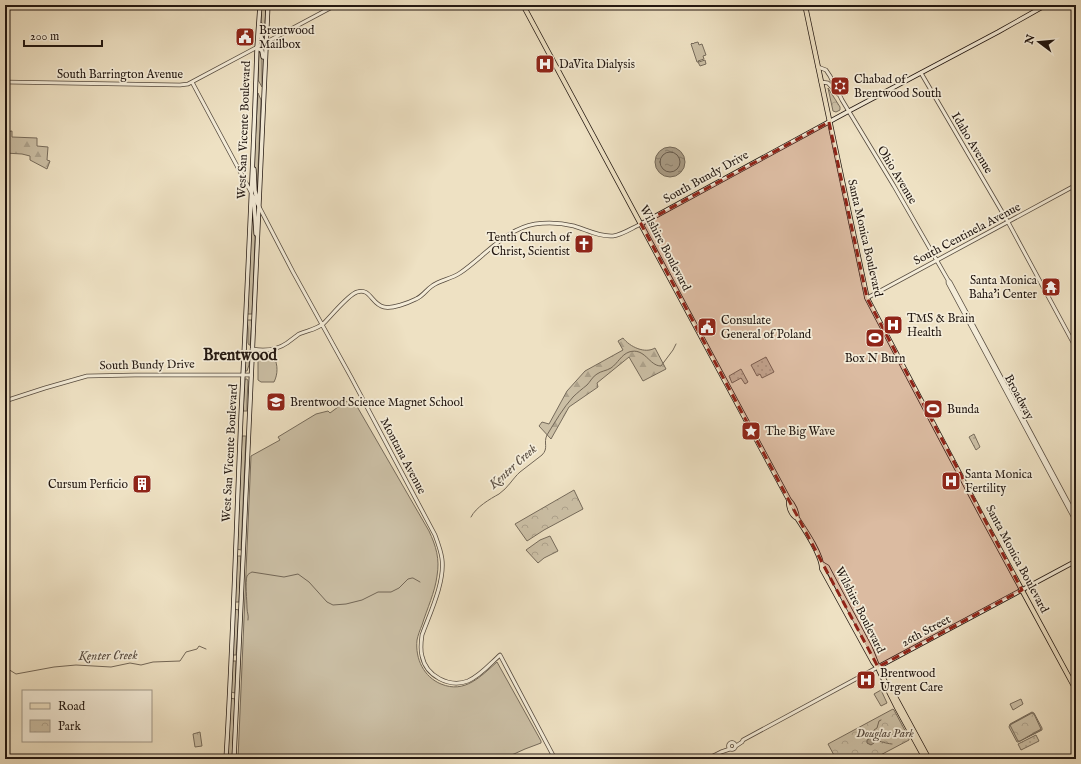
<svg xmlns="http://www.w3.org/2000/svg" width="1081" height="764" font-family="'IM FELL English',serif">
<defs>
<pattern id="forest-firs" width="22" height="20" patternUnits="userSpaceOnUse"><rect width="22" height="20" fill="#cbbfa5"/><path d="M5 1l3.5 6h-7zM16 11l3.5 6h-7z" fill="#aea38d"/></pattern>
<pattern id="park-crowns" width="20" height="18" patternUnits="userSpaceOnUse"><rect width="20" height="18" fill="#cbbfa5"/><path d="M2 6a3 3 0 1 1 6 0M12 15a3 3 0 1 1 6 0" fill="none" stroke="#aea38d"/></pattern>
<pattern id="garden-dots" width="8" height="8" patternUnits="userSpaceOnUse"><rect width="8" height="8" fill="#cbbfa5"/><path d="M2 2h.1M6 6h.1" fill="none" stroke="#aea38d" stroke-width="1.8" stroke-linecap="round"/></pattern>
<pattern id="water-ripples" width="26" height="14" patternUnits="userSpaceOnUse"><rect width="26" height="14" fill="#a99c86"/><path d="M2 4q2-2 4 0t4 0M15 11q2-2 4 0t4 0" fill="none" stroke="#897e6c"/></pattern>
</defs>
<rect width="100%" height="100%" fill="#eee1c3"/>
<filter id="stains"><feTurbulence type="fractalNoise" baseFrequency=".005" numOctaves="4"/><feColorMatrix values="0 0 0 0 .2 0 0 0 0 .09 0 0 0 0 .02 0 0 0 .5 -.17"/></filter>
<radialGradient id="worn" r=".72"><stop offset=".6" stop-color="#630" stop-opacity="0"/><stop offset="1" stop-color="#630" stop-opacity=".3"/></radialGradient>
<path fill="#cbbfa5" stroke="#766b5b" fill-rule="evenodd" d="M261 5H266L264 40 261 36Z
M698 42 699 45 702 44 706 55 703 56 704 59 698 61 699 62 705 60 706 64 700 66 698 62H697L691 44 692 43 693 44 694 43Z
M259 50 262 55V87L258 80Z
M258 93 261 100 257 194 256 191 254 159Z
M252 205 253 207 255 239 252 314H247Z
M247 320H252L250 345H249L248 343V329Z
M249 353H250L249 365 247 371H245L246 358Z
M262 356 274 357C278 365 278 374 274 382H261L258 380V360L260 357Z
M245 379H247L248 381 247 401V411H243Z
M346 401 351 405 355 403 429 531C436 546 440 559 437 576 435 592 427 609 422 625 420 630 418 635 417 640 415 659 424 677 441 684 465 694 481 676 497 662L541 741V743L525 749 503 759H238L251 456 280 440 278 437 316 414 328 411 330 413Z
M242 436H246L241 550 237 549Z
M237 556H241L239 602H235Z
M234 609 239 610 236 655H232Z
M232 661H236L235 693 231 692Z
M881 690 887 703 881 706 874 694Z
M230 698 235 699 232 759H228Z
M1021 699 1023 704 1013 710 1010 704Z
M1032 712 1034 713 1042 728V730L1018 742H1017L1009 727 1010 724ZM1032 713 1041 730 1020 741 1011 724Z"/>
<path fill="url(#forest-firs)" stroke="#766b5b" d="M12 131V137L37 138V146L48 147 47 160 50 161 47 169 30 160V156L22 154 5 153V132Z
M623 338C630 347 645 354 655 348L666 369 643 381 629 357 597 383 598 387 569 407 551 439 539 426 542 422 549 424 567 391 585 371 623 350 618 341Z"/>
<path fill="url(#park-crowns)" stroke="#766b5b" d="M828 88 840 107V110L836 112 833 111Z
M574 490 583 509 544 530 527 541 515 524Z
M550 536 558 551 544 558 538 563 526 550 540 540Z
M893 709 894 710 909 738V740L873 759H836L828 744Z
M1032 713 1034 714 1041 729 1020 741H1018L1010 725Z
M200 732 202 746 195 747 193 734Z"/>
<path fill="url(#garden-dots)" stroke="#766b5b" d="M766 357 774 372 762 378 760 374 757 376 751 365Z
M741 369 748 382 745 384 741 378 732 383 729 376Z
M974 434 980 447 976 450 969 437Z
M1036 735 1039 741 1021 750 1018 744Z"/>
<path fill="url(#water-ripples)" stroke="#736757" d="M655 162a15 15 0 1 1 30 0a15 15 0 1 1-30 0Z
M874 733 879 740 878 742 875 741 874 743 871 745 867 743V740L869 739 870 737Z"/>
<g fill="none" stroke-linecap="round" stroke-linejoin="round">
<path stroke="#665a4c" stroke-width="1" d="M660 162a10 10 0 1 1 20 0a10 10 0 1 1-20 0Z"/>
<path stroke="#736757" stroke-width="1" d="M471 517C476 507 490 499 499 494 508 488 513 478 520 472 527 466 535 461 542 455 549 448 543 443 547 435 555 422 563 408 573 397 577 393 582 389 587 385 590 382 593 376 597 374 601 371 606 371 611 368 618 363 621 355 629 352 645 347 649 366 661 366L673 350 676 344
M248 620C249 615 247 613 247 608 247 601 245 582 247 576 248 574 250 573 252 572L284 577 298 574 309 582 327 602 333 605 346 604 362 600 378 592H391L399 588 408 579 412 578H413L420 582
M5 670 8 669 16 674 54 667 76 665 111 667 130 663 141 665 153 662 180 661 186 652 197 649 199 646 206 649
M874 733V730L877 728 879 721 881 720
M879 741C881 742 890 744 892 744"/>
<defs>
<path id="tertiary" d="M818 67 826 70 830 76 842 100 894 186 948 280 950 282 1076 517
M921 73 1008 222 1076 348
M5 82 180 85 188 84 336 5
M192 82 251 192
M821 82 828 83 838 94
M254 197 293 272 351 377 435 535C438 543 441 551 442 559 445 582 430 613 422 635 421 642 420 649 422 656 426 676 449 688 468 681 480 676 490 664 500 655L555 759
M948 280V283L1076 522
M867 298 1076 185
M252 349C264 351 277 350 287 343 291 340 295 337 299 334 308 330 316 330 324 323 331 316 349 294 357 292 370 287 372 305 384 307 392 309 408 303 416 299 423 296 426 290 432 286 440 280 451 279 460 273 484 257 505 229 535 224 548 222 562 223 574 226 587 230 600 237 613 236 622 235 632 228 641 224
M5 401 45 388 87 376 135 375H251
M728.5 746a3.5 3.5 0 1 1 7 0a3.5 3.5 0 1 1-7 0Z
M736 746 742 742 743 740 878 667
M707 759 721 752 730 749"/>
<path id="secondary" d="M261 25C260 32 259 37 265 43
M257 47 262 51 263 57
M254 169 255 191 258 203
M252 195 254 202 256 234
M641 224 849 111 998 32 1046 5
M878 667 1076 561
M226 759C233 645 236 530 241 416 247 293 253 170 257 47L260 5
M234 759 268 5"/>
<path id="primary" d="M523 5 789 500C793 504 797 512 797 518
M805 5 867 298 984 520 1076 690
M789 500C788 506 791 515 797 518 805 530 822 555 822 569L873 662 876 666
M822 564 827 567C841 594 856 621 870 648 876 661 880 678 891 689L929 759
M888 686V690L897 708 925 759"/>
</defs>
<use href="#tertiary" stroke="#554a3e" stroke-width="4.5"/>
<use href="#secondary" stroke="#221711" stroke-width="5"/>
<use href="#primary" stroke="#221711" stroke-width="5.5"/>
<use href="#tertiary" stroke="#f4ecd8" stroke-width="3"/>
<use href="#secondary" stroke="#f4ecd8" stroke-width="3.5"/>
<use href="#primary" stroke="#eee1c3" stroke-width="4"/>
</g>
<path fill="#8f2418" fill-opacity="0.2" stroke="#8f2418" stroke-width="3" stroke-dasharray="8 5" stroke-linejoin="round" d="M829 122 867 298 1022 590 878 667 641 224Z"/>
<defs>
<symbol id="civic-square" viewBox="-11 -11 22 22"><rect x="-9" y="-9" width="18" height="18" rx="4" fill="#8f2418" stroke="#f4ecd8"/><path d="M-.6-6.5H3V-4.5H.6V-3L4-1V1h2V6H-6V1h2V-1L-.6-3ZM-1.2 2.5V6h2.4V2.5Z" fill="#fff"/></symbol>
<symbol id="hospital-square" viewBox="-11 -11 22 22"><rect x="-9" y="-9" width="18" height="18" rx="4" fill="#8f2418" stroke="#f4ecd8"/><path d="M-5-5h3v3.5h4V-5h3V5h-3V1.5h-4V5h-3Z" fill="#fff"/></symbol>
<symbol id="synagogue-square" viewBox="-11 -11 22 22"><rect x="-9" y="-9" width="18" height="18" rx="4" fill="#8f2418" stroke="#f4ecd8"/><path d="M0-6.5L5.6 3.2H-5.6ZM0 6.5L5.6-3.2H-5.6Z" fill="#fff"/></symbol>
<symbol id="church-square" viewBox="-11 -11 22 22"><rect x="-9" y="-9" width="18" height="18" rx="4" fill="#8f2418" stroke="#f4ecd8"/><path d="M-1.2-6h2.4v3.5h3.3v2.4h-3.3V6h-2.4V-.1h-3.3v-2.4h3.3Z" fill="#fff"/></symbol>
<symbol id="temple-square" viewBox="-11 -11 22 22"><rect x="-9" y="-9" width="18" height="18" rx="4" fill="#8f2418" stroke="#f4ecd8"/><path d="M0-6L5-2H3V0L6.5 2.5H4V6H1.5V3h-3V6H-4V2.5H-6.5L-3 0V-2H-5Z" fill="#fff"/></symbol>
<symbol id="stadium-square" viewBox="-11 -11 22 22"><rect x="-9" y="-9" width="18" height="18" rx="4" fill="#8f2418" stroke="#f4ecd8"/><path d="M0-5a6.5 5 0 1 0 0 10a6.5 5 0 1 0 0-10ZM-3.5-1.8h7v3.6h-7Z" fill="#fff"/></symbol>
<symbol id="school-square" viewBox="-11 -11 22 22"><rect x="-9" y="-9" width="18" height="18" rx="4" fill="#8f2418" stroke="#f4ecd8"/><path d="M0-5L7-2L0 1L-7-2ZM-4 1L0 2.5L4 1V4Q0 6-4 4Z" fill="#fff"/></symbol>
<symbol id="sight-square" viewBox="-11 -11 22 22"><rect x="-9" y="-9" width="18" height="18" rx="4" fill="#8f2418" stroke="#f4ecd8"/><path d="M0-6L1.8-2.2L6-1.7L2.9 1.2L3.7 5.4L0 3.3L-3.7 5.4L-2.9 1.2L-6-1.7L-1.8-2.2Z" fill="#fff"/></symbol>
<symbol id="building-square" viewBox="-11 -11 22 22"><rect x="-9" y="-9" width="18" height="18" rx="4" fill="#8f2418" stroke="#f4ecd8"/><path d="M-4-6H4V6H1V3H-1V6H-4ZM-2.5-4.3h1.7v1.8h-1.7ZM.8-4.3h1.7v1.8H.8ZM-2.5-1h1.7V.8h-1.7ZM.8-1h1.7V.8H.8Z" fill="#fff"/></symbol>
</defs>
<g fill-rule="evenodd">
<use href="#civic-square" x="234" y="26" width="22" height="22"/>
<use href="#hospital-square" x="534" y="53" width="22" height="22"/>
<use href="#synagogue-square" x="829" y="75" width="22" height="22"/>
<use href="#church-square" x="573" y="233" width="22" height="22"/>
<use href="#temple-square" x="1040" y="276" width="22" height="22"/>
<use href="#hospital-square" x="882" y="314" width="22" height="22"/>
<use href="#civic-square" x="696" y="316" width="22" height="22"/>
<use href="#stadium-square" x="864" y="327" width="22" height="22"/>
<use href="#school-square" x="265" y="391" width="22" height="22"/>
<use href="#stadium-square" x="922" y="398" width="22" height="22"/>
<use href="#sight-square" x="740" y="420" width="22" height="22"/>
<use href="#hospital-square" x="940" y="470" width="22" height="22"/>
<use href="#building-square" x="131" y="473" width="22" height="22"/>
<use href="#hospital-square" x="855" y="669" width="22" height="22"/>
</g>
<g text-anchor="middle" dominant-baseline="central" stroke-width="3.5" stroke-linejoin="round" paint-order="stroke">
<g font-size="12" fill="#221711" stroke="#f4ecd8" text-anchor="start">
<text x="259" y="30">Brentwood<tspan x="259" dy="14">Mailbox</tspan></text>
<text x="559" y="64">DaVita Dialysis</text>
<text x="854" y="79">Chabad of<tspan x="854" dy="14">Brentwood South</tspan></text>
<text x="570" y="237" text-anchor="end">Tenth Church of<tspan x="570" dy="14">Christ, Scientist</tspan></text>
<text x="1037" y="280" text-anchor="end">Santa Monica<tspan x="1037" dy="14">Baha'i Center</tspan></text>
<text x="907" y="318">TMS &amp; Brain<tspan x="907" dy="14">Health</tspan></text>
<text x="721" y="320">Consulate<tspan x="721" dy="14">General of Poland</tspan></text>
<text x="875" y="358" text-anchor="middle">Box N Burn</text>
<text x="290" y="402">Brentwood Science Magnet School</text>
<text x="947" y="409">Bunda</text>
<text x="765" y="431">The Big Wave</text>
<text x="965" y="474">Santa Monica<tspan x="965" dy="14">Fertility</tspan></text>
<text x="128" y="484" text-anchor="end">Cursum Perficio</text>
<text x="880" y="673">Brentwood<tspan x="880" dy="14">Urgent Care</tspan></text>
</g>
<g font-size="12" fill="#221711" stroke="#f4ecd8">
<text x="120" y="74">South Barrington Avenue</text>
<text transform="translate(244 130) rotate(-88)">West San Vicente Boulevard</text>
<text transform="translate(972 143) rotate(59)">Idaho Avenue</text>
<text transform="translate(897 175) rotate(59)">Ohio Avenue</text>
<text transform="translate(706 177) rotate(-29)">South Bundy Drive</text>
<text transform="translate(967 234) rotate(-28)">South Centinela Avenue</text>
<text transform="translate(865 238) rotate(77)">Santa Monica Boulevard</text>
<text transform="translate(665 248) rotate(62)">Wilshire Boulevard</text>
<text transform="translate(147 365) rotate(-1)">South Bundy Drive</text>
<text transform="translate(1019 397) rotate(62)">Broadway</text>
<text transform="translate(230 453) rotate(-87)">West San Vicente Boulevard</text>
<text transform="translate(403 456) rotate(62)">Montana Avenue</text>
<text transform="translate(1017 559) rotate(62)">Santa Monica Boulevard</text>
<text transform="translate(860 610) rotate(63)">Wilshire Boulevard</text>
<text transform="translate(926 631) rotate(-28)">26th Street</text>
</g>
<g font-size="12" font-style="italic" fill="#55493d" stroke="#f4ecd8">
<text x="885" y="733">Douglas Park</text>
</g>
<g font-size="13" font-style="italic" fill="#584c40" stroke="#f4ecd8">
<text transform="translate(513 467) rotate(-42)">Kenter Creek</text>
<text transform="translate(108 656) rotate(-1)">Kenter Creek</text>
</g>
<g font-size="16" font-weight="bold" fill="#221711" stroke="#f4ecd8">
<text x="240" y="356">Brentwood</text>
</g>
</g>
<rect width="1081" height="764" fill="none" stroke="#eee1c3" stroke-width="20"/>
<rect x="6" y="6" width="1069" height="752" fill="none" stroke="#221711" stroke-width="2"/>
<rect x="10" y="10" width="1061" height="744" fill="none" stroke="#221711"/>
<rect x="22" y="690" width="130" height="52" fill="#f4ecd8" stroke="#a09788"/>
<rect x="30" y="703" width="20" height="6" fill="#eee1c3" stroke="#a09788"/>
<text x="58" y="710" font-size="12" fill="#221711">Road</text>
<rect x="30" y="720" width="20" height="12" fill="url(#park-crowns)" stroke="#a09788"/>
<text x="58" y="730" font-size="12" fill="#221711">Park</text>
<g transform="translate(1039 42) rotate(286)" stroke="#f4ecd8" stroke-width="3" paint-order="stroke">
<path d="M0-3L7 15L0 10L-7 15Z" fill="#221711"/>
<text y="-6" font-size="11" font-weight="bold" text-anchor="middle" fill="#221711">N</text>
</g>
<path d="M24 40v6h78v-6" fill="none" stroke="#221711" stroke-width="2"/>
<text x="30" y="40" font-size="12" fill="#221711" stroke="#f4ecd8" stroke-width="3" paint-order="stroke">200 m</text>
<rect width="100%" height="100%" filter="url(#stains)"/>
<rect width="100%" height="100%" fill="url(#worn)"/>
</svg>
